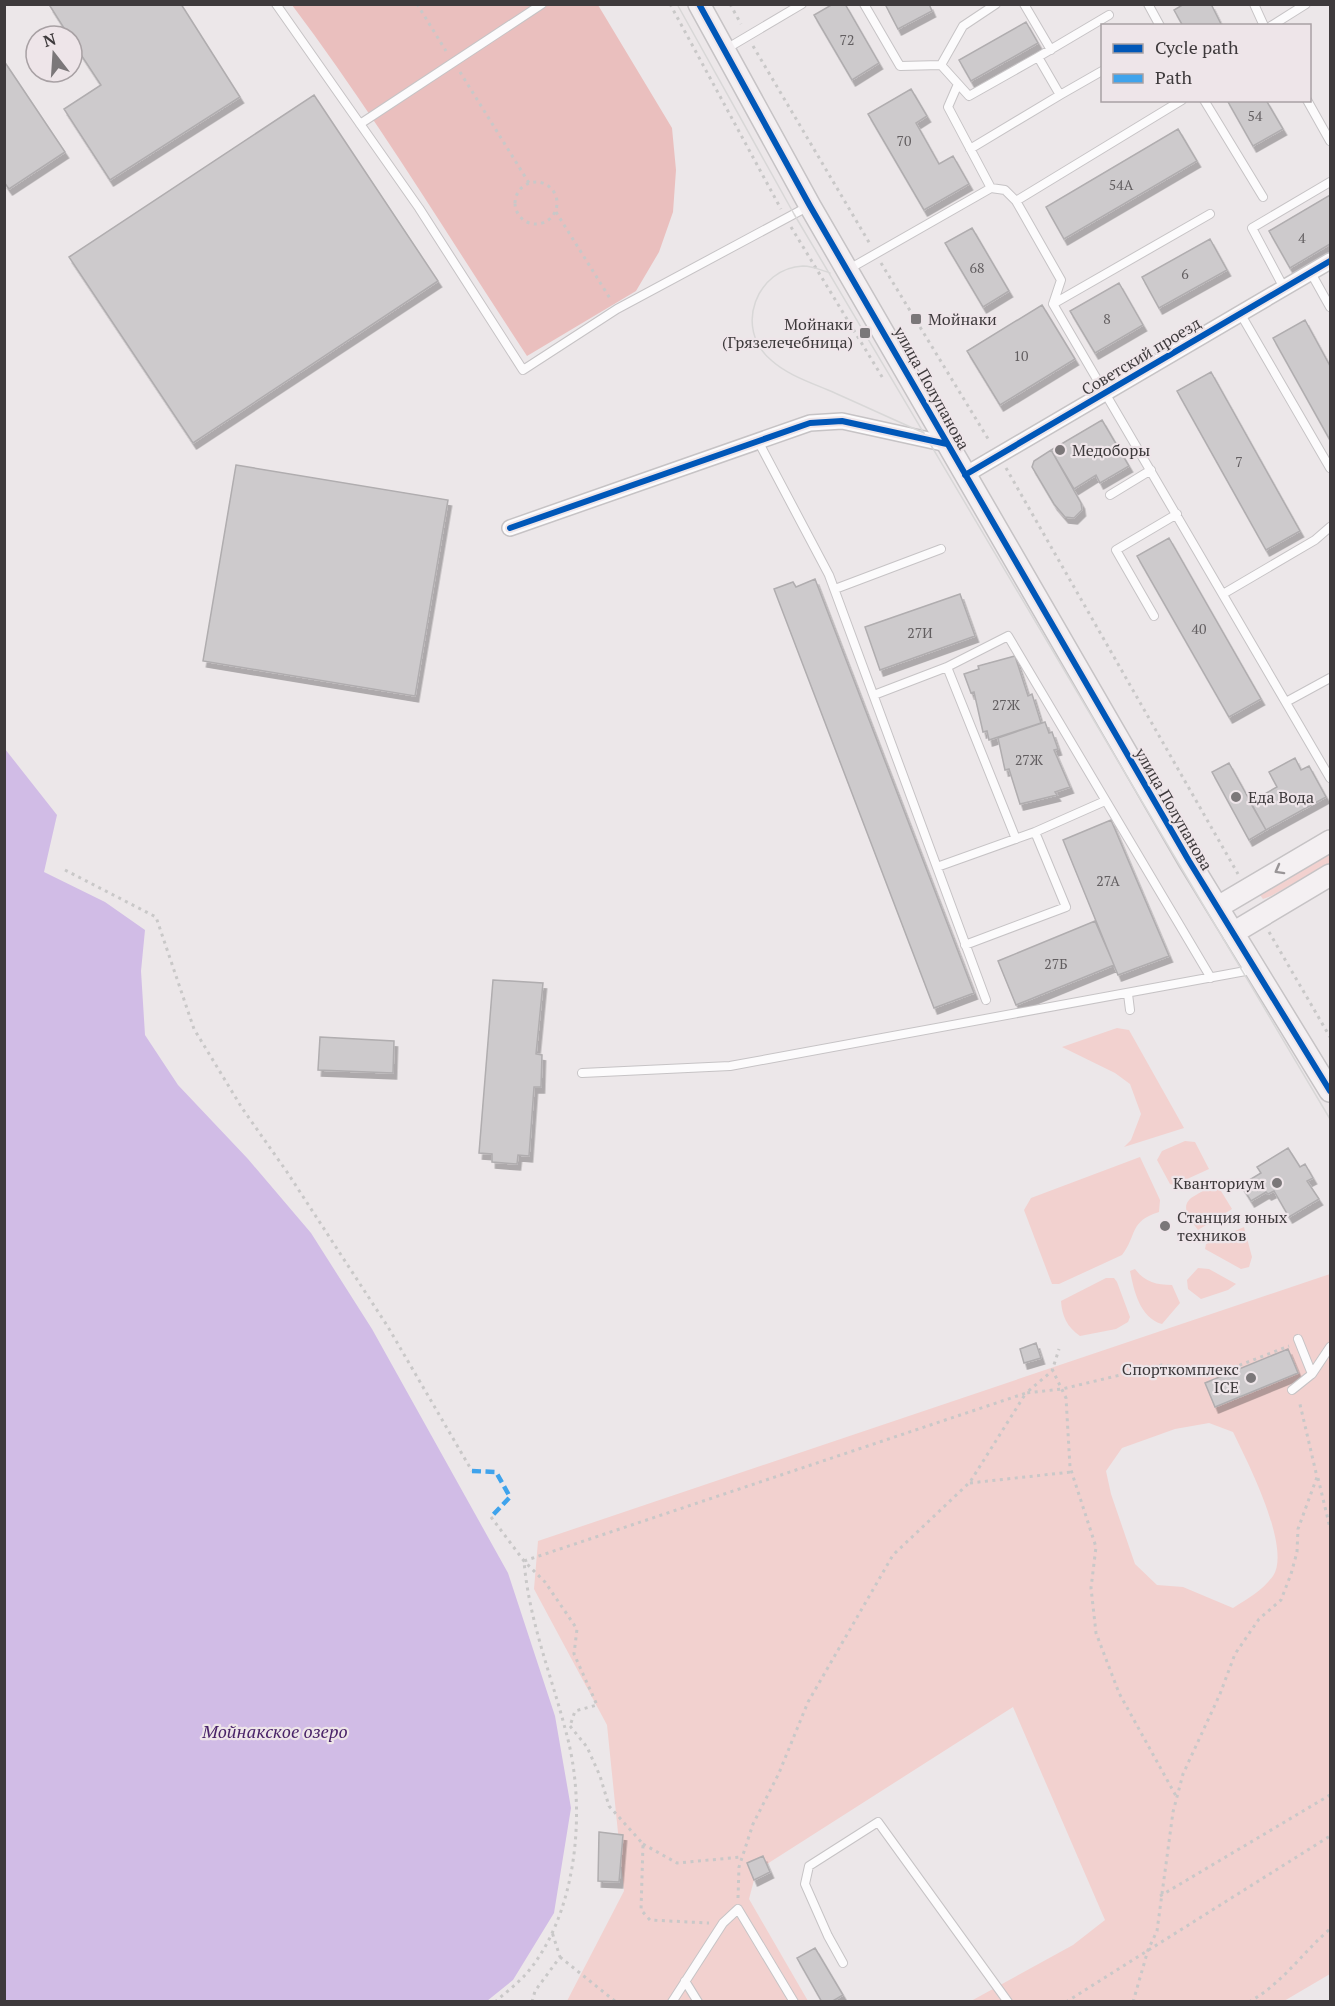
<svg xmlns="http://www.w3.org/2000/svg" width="1335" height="2006" font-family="'PT Serif',serif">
<defs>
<filter id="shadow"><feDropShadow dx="3.5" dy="6" stdDeviation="0" flood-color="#0004"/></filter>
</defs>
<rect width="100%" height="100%" fill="#ece7e9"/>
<path fill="#f2d1cf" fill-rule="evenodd" d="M1330 850V863L1271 896 1263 899 1260 895 1261 890Z
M1117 1028 1129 1030 1184 1128 1124 1147 1131 1140 1141 1114 1130 1084 1115 1073 1062 1047Z
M1185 1141 1195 1142 1209 1169 1174 1185 1170 1184 1157 1160 1162 1151Z
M1140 1157 1160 1200 1159 1212C1129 1221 1137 1236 1122 1255L1059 1284H1052L1024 1210 1031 1198Z
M1218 1186 1232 1209 1198 1230C1188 1217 1178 1204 1196 1195 1204 1190 1209 1187 1218 1186Z
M1244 1227 1252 1257 1249 1267 1241 1269 1205 1249 1206 1244Z
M1198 1268 1209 1269 1236 1284 1228 1290 1201 1299 1188 1289 1187 1280Z
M1135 1269C1145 1282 1156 1285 1172 1285L1180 1303 1162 1324C1140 1318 1134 1291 1130 1271Z
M1330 1274V1974L1284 2001H971L1073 1945 1105 1920 1013 1707 767 1864 770 1872 754 1880 749 1899 808 2001H567L624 1891 607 1725 534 1589 538 1541ZM1209 1423 1233 1432C1247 1461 1292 1548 1273 1576 1263 1590 1248 1599 1233 1608L1183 1587 1157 1585 1135 1564 1111 1494 1106 1471 1122 1448 1175 1429Z
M1106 1278H1114L1117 1282 1130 1317 1128 1322 1116 1329 1080 1336C1067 1327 1062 1316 1061 1301Z"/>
<path fill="#eabfbe" d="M292 5H598L672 128 676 170 673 212 659 252 636 291 527 356C449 238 377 118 292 5Z"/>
<path fill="#d1bce6" d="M5 749 57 815 44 872 105 902 145 930 141 971 145 1035 178 1085 248 1159 311 1233 372 1329 508 1573 555 1716 571 1808 554 1913 513 1980 487 2001H5Z"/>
<path fill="#cdcacc" stroke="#b0adaf" stroke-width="1.5" filter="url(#shadow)" d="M52 4H181L240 97 110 180 64 109 101 85 72 41V36H69L50 6Z
M833 4H845L879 63 852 80 814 15Z
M888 4H929L932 11 898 29 886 6Z
M1184 4H1211L1222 26H1183L1174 10Z
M1026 22 1038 43 971 81 959 60Z
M4 61 65 152 9 189 4 182Z
M911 89 927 116 916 123 939 164 953 156 969 184 924 210 868 114Z
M314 95 438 281 193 443 69 257Z
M1227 100H1266L1283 129 1253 146Z
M1178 129 1197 161 1064 239 1046 207Z
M1330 195V244L1290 268 1269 231Z
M972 228 1009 291 983 307 945 243Z
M1210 239 1227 270 1159 308 1142 277Z
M1119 283 1143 325 1095 353 1070 311Z
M1042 305 1075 359 1000 405 967 351Z
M1305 320 1330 366V440L1273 338Z
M1211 372 1300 531 1266 550 1177 391Z
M1102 420 1129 466 1100 483 1096 475 1074 489 1051 450Z
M1051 450 1081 503 1082 510 1074 518 1065 517 1054 504 1032 467 1034 461Z
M236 465 448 500 415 696 203 661Z
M1169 538 1261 699 1229 717 1137 556Z
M815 579 974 993 934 1008 774 589 793 582 796 587Z
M960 594 975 636 880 670 865 627Z
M1015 656 1028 696 1032 694 1041 723 989 740 987 731 983 732 974 692 971 693 964 674 979 669 978 666Z
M1045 722 1049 733 1052 732 1058 749 1054 750 1070 787 1055 792 1057 795 1020 804 1009 769 1005 770 998 738Z
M1295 758 1301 770 1309 766 1326 797 1266 830 1250 802 1277 787 1269 772Z
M1229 763 1266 830 1249 840 1212 772Z
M1111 820 1169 956 1118 975 1063 840Z
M1095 921 1114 965 1016 1005 998 961Z
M493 980 543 983 536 1054 542 1055 541 1087H534L529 1156 518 1155 517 1164 492 1162V1154L479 1153Z
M320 1037 394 1041 393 1073 318 1070Z
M1288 1148 1300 1167 1305 1164 1313 1178 1307 1181 1319 1199 1289 1217 1274 1191 1268 1194 1266 1192 1251 1201 1241 1185 1261 1173 1257 1167Z
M1036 1343 1041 1358 1024 1363 1020 1349Z
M1288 1349 1298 1373 1215 1407 1205 1383Z
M599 1832 623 1835 619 1882 598 1881Z
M763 1856 770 1872 754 1880 747 1863Z
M815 1948 843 1995 831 2002H822L797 1958Z"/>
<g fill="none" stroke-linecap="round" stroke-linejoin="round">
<defs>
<path id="lane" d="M276 4 419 208 523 370 617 309 809 206
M864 4 900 66 941 65 969 96 1038 57 1060 95 1102 71
M1024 4 1051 50
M1148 4 1160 26
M1254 4 1264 26
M1271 26 1306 4
M726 49 802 4
M1038 57 1109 15
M941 65 963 26 996 4
M958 84 948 107 991 188
M1204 100 1263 197
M1307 100 1330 141
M360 124 542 4
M970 149 1060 95
M1016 201 1061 280 1053 304 1330 778
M849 269 991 188 1005 190 1016 201 1182 100
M1311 273 1330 307
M1284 288 1252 228 1330 182
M1053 304 1210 214
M1240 313 1330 468
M758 441 829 575 986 1000
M1110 495 1151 470
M835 589 941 549
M1223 594 1315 540 1330 527
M1154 616 1116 550 1177 514
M947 667 1008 636 1211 978
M874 695 947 667 1016 839
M1286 702 1330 678
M1035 832 1105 801
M937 867 1035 832 1066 907 965 945
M1128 994 1130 1010
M582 1073 730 1066 1251 970
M1312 1374 1330 1347
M1292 1390 1312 1374 1298 1339
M843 1963 828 1936 805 1884 809 1866 878 1822 1008 2002
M685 1981 698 2002
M672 2002 723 1923 738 1909 794 2002"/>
<path id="street" d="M965 475 1330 261
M510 528 810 423 842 421 947 444"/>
<path id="secondary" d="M699 4 810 206 1189 861 1330 1091
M1218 907 1330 841
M1233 933 1330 875"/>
</defs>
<use href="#lane" stroke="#c6c3c5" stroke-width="10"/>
<use href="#street" stroke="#c6c3c5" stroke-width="18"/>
<use href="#secondary" stroke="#c6c3c5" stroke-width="24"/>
<path stroke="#c9c8c8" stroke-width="3" stroke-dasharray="3 4.5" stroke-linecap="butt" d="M417 4 446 51
M670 4 781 209
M730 4 741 24
M753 46 870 244
M460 72 529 183
M515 203a21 21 0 1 1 42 0a21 21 0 1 1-42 0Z
M556 212 611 300
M791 227 884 380
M881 263 990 442
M1006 468 1238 874
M65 870 156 917 194 1029 242 1108 287 1172 388 1327 472 1471
M1269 932 1330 1037
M1052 1369 1066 1398 1070 1467 1096 1547 1091 1588 1096 1633 1119 1693 1176 1796
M1318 1478 1330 1528
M970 1483 1071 1472
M491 1517 524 1561 545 1582 577 1629 574 1654 597 1705 575 1711 570 1726
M570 1726 587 1747 600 1776 609 1806 643 1844 641 1910 650 1920 709 1923
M643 1844 677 1863 742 1857
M1160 1896 1330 1795
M738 1898 739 1867 753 1824 779 1773 808 1702 893 1555 970 1482 1026 1393 1062 1389 1162 1365 1217 1374 1289 1346
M560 1957 616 2002
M495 2002C505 1993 517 1984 526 1974 578 1914 587 1807 566 1732 551 1674 529 1621 524 1561L1026 1393 1052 1371 1059 1349
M532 2002 535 1991 560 1957 552 1932
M1066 2002 1330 1836
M1133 2002 1148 1950 1157 1931 1173 1812 1183 1774 1220 1694 1235 1654 1259 1619 1281 1600 1291 1574 1297 1552 1298 1529 1317 1477 1299 1400
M1249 2002C1283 1983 1302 1953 1330 1929"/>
<use href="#lane" stroke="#fcfbfc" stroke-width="8"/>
<use href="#street" stroke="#fcfbfc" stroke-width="15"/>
<use href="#secondary" stroke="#f4f0f2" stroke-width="21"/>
<path stroke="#d8d7d7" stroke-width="1.5" d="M677 4 794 214 1330 1119
M830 273C821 270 812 266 803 266 757 268 733 328 771 360 786 374 809 382 828 390 860 404 892 419 924 433"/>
<path stroke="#3fa3ec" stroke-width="4.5" stroke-dasharray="9 4.5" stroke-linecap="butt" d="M472 1471 496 1472 510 1497 491 1517"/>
<defs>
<path id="cycleway" d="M699 4 810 206 1189 861 1330 1091
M965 475 1330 261
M510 528 810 423 842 421 947 444"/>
</defs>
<use href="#cycleway" stroke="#eee5e9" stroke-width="10"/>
<use href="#cycleway" stroke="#0057b8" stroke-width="6"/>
</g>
<defs><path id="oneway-chevron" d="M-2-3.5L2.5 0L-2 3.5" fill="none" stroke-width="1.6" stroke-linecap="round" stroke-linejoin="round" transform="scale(1.5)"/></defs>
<use stroke="#999597" href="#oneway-chevron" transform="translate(1279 870) rotate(151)"/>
<g fill="#7b7779" stroke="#eee5e9" stroke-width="2">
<rect x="910" y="313" width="12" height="12" rx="3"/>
<rect x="859" y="327" width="12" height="12" rx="3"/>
<circle cx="1060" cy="450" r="6"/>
<circle cx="1236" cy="797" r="6"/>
<circle cx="1277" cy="1183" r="6"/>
<circle cx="1165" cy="1226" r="6"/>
<circle cx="1251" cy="1378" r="6"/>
</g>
<g text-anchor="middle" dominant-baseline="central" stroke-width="4.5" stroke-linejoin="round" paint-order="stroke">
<g font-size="14" fill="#625e60">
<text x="847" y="39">72</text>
<text x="1255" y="115">54</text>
<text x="904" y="140">70</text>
<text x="1121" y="184">54А</text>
<text x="1302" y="237">4</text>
<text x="977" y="267">68</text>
<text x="1185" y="273">6</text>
<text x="1107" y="318">8</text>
<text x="1021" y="355">10</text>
<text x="1239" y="461">7</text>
<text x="1199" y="628">40</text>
<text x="920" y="632">27И</text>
<text x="1006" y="704">27Ж</text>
<text x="1029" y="759">27Ж</text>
<text x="1108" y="880">27А</text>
<text x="1056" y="963">27Б</text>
</g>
<g font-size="16" fill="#3e3a3c" stroke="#eee5e9" text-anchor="start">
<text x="928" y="319">Мойнаки</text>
<text x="853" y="324" text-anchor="end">Мойнаки<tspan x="853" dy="18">(Грязелечебница)</tspan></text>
<text x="1072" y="450">Медоборы</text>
<text x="1248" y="797">Еда Вода</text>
<text x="1265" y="1183" text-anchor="end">Кванториум</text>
<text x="1177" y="1217">Станция юных<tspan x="1177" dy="18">техников</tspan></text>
<text x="1239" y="1369" text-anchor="end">Спорткомплекс<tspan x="1239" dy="18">ICE</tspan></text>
</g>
<g font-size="16" fill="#3e3a3c" stroke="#eee5e9">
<text transform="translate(1141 356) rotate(-31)">Советский проезд</text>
<text transform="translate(932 388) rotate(61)">улица Полупанова</text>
<text transform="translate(1174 809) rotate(60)">улица Полупанова</text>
</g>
<g font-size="18" font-style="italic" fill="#492368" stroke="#eee5e9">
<text x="275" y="1731">Мойнакское озеро</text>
</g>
</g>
<rect width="1335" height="2006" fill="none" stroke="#3e3a3c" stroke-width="12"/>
<rect x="1101" y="24" width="210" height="78" fill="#eee5e9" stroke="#a8a1a4" stroke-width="1.5"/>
<rect x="1113" y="44" width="30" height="9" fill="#0057b8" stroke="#a8a1a4" stroke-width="1.5"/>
<text x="1155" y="54" font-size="18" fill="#3e3a3c">Cycle path</text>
<rect x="1113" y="74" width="30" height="9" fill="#3fa3ec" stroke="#a8a1a4" stroke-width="1.5"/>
<text x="1155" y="84" font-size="18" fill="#3e3a3c">Path</text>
<g transform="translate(54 54) rotate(343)"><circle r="28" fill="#eee5e9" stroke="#a8a1a4" stroke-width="1.5"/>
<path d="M0-4.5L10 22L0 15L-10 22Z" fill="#7b7779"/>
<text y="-9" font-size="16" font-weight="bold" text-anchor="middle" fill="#3e3a3c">N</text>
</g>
</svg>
